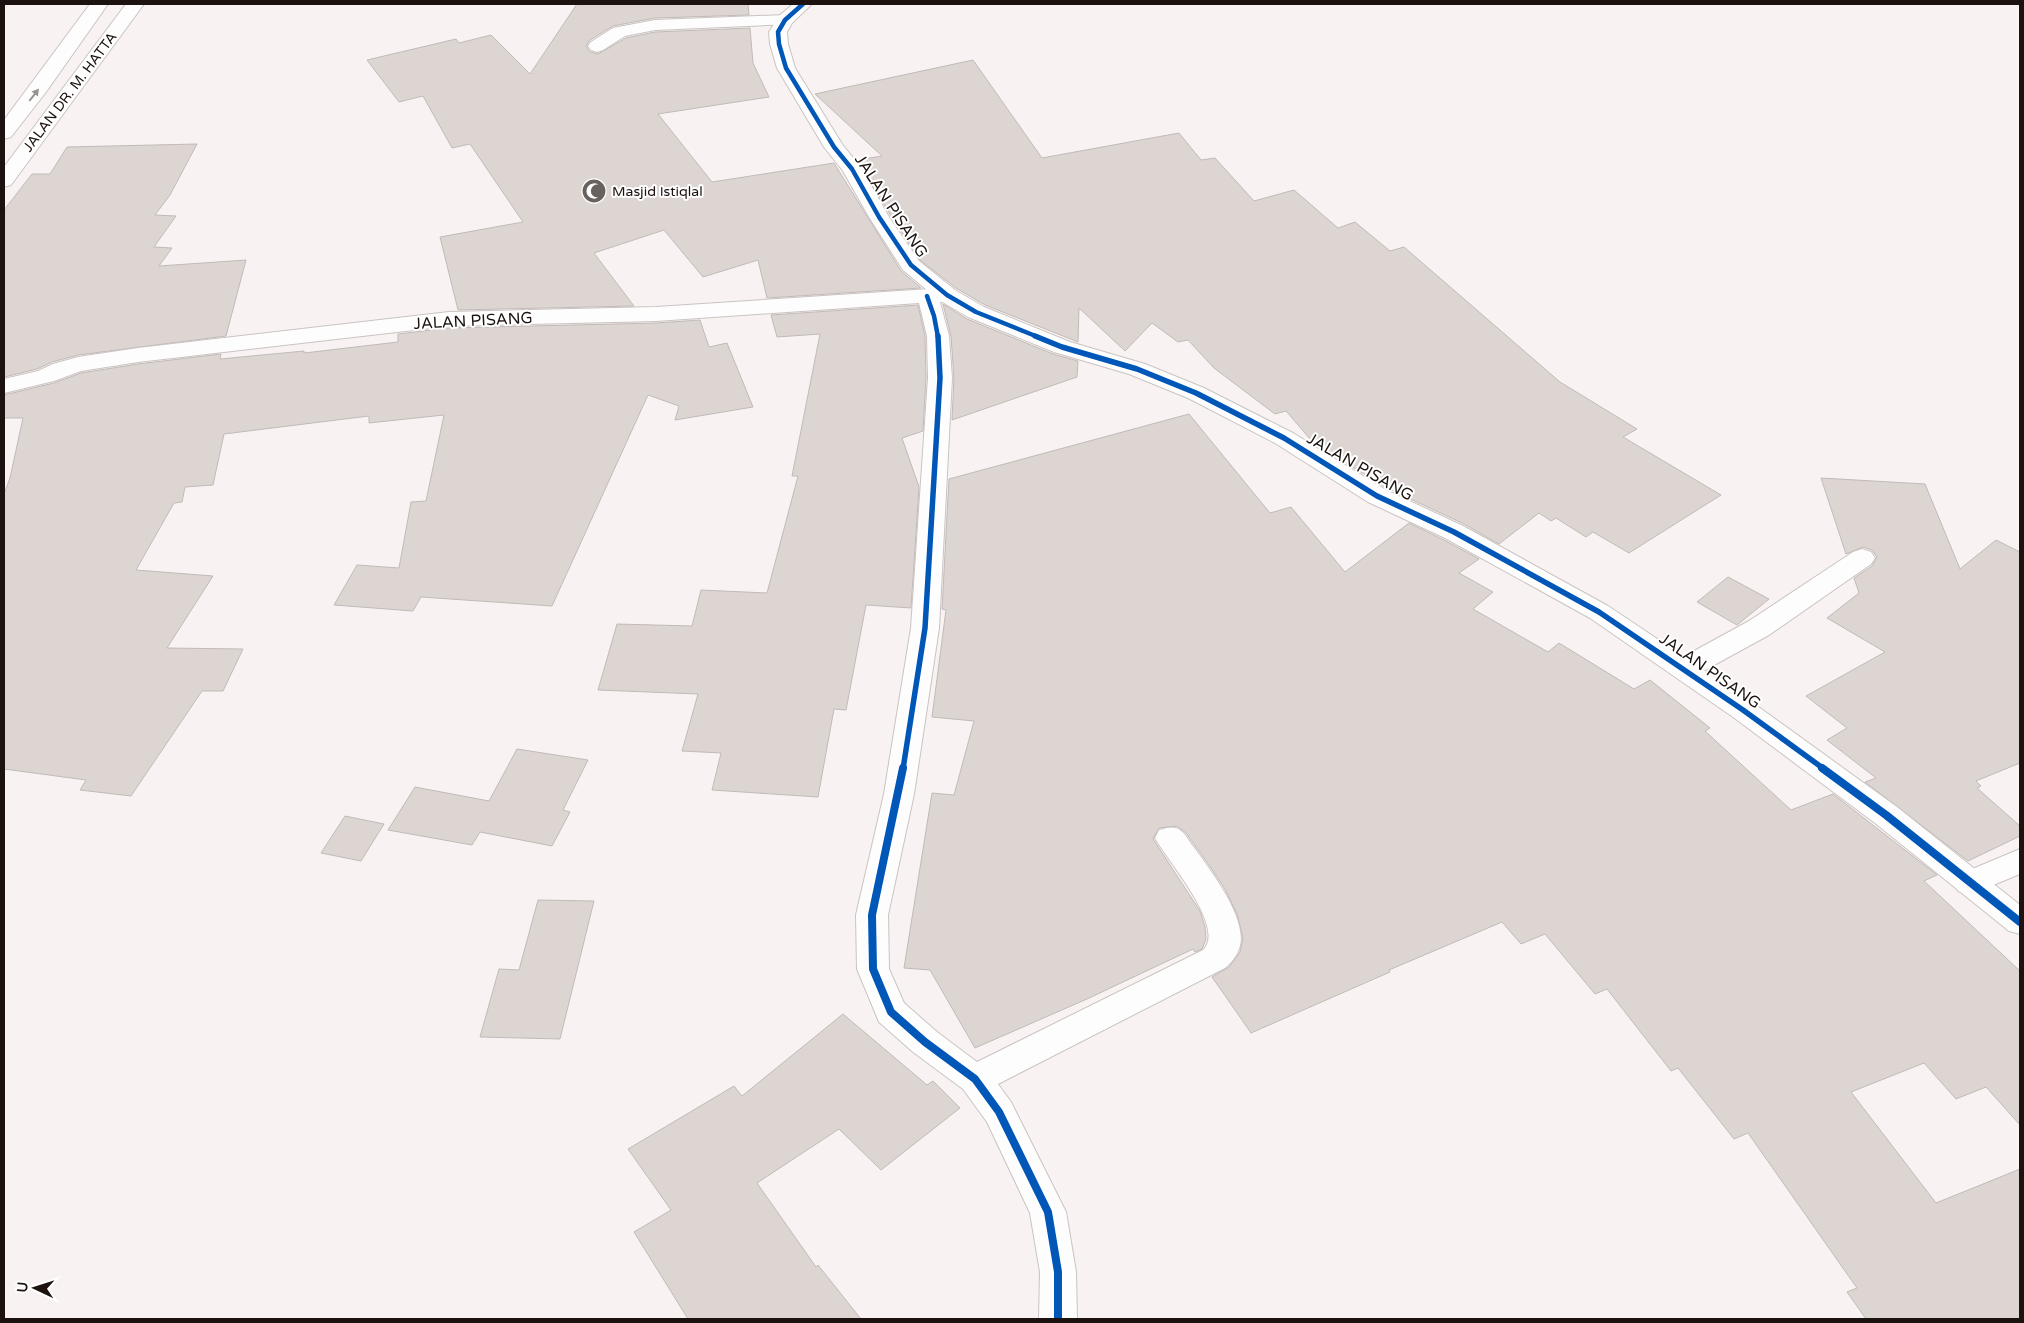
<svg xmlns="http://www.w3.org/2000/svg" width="2024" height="1323" font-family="'Varela Round',sans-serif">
<rect width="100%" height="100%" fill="#f8f3f2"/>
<path fill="#dcd5d2" stroke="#c1bab8" d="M577 4H748L749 15 655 18 613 26 590 40 586 46 590 52 598 54 626 38 655 32 750 28 753 63 769 97 658 114 712 182 834 163 901 271 921 288 767 298 758 260 703 277 664 230 594 253 634 306 458 310 440 237 523 222 470 144 452 148 423 96 399 102 367 60 456 39 459 43 491 35 530 74Z
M973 60 1042 158 1179 133 1201 160 1215 158 1254 201 1294 190 1338 228 1355 222 1390 251 1404 247 1560 382 1637 429 1623 437 1721 495 1629 553 1593 532 1586 537 1556 518 1551 521 1539 513 1499 544 1464 524 1387 488 1325 450 1311 440 1286 411 1275 414 1214 368 1188 340 1178 342 1152 323 1125 351 1079 308 1078 342 985 305 956 288 920 260 891 216 857 160 882 156 815 94Z
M197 144 170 195 155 215 176 216 154 247 172 248 159 266 246 260 226 336 78 355 52 362 37 369 4 377V210L32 174H50L67 147Z
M943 304 967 319 1053 354 1078 361 1077 377 952 420 954 378 951 336Z
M918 305 925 336 926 378 923 431 902 438 919 487 911 608 866 605 846 710 834 709 818 797 712 790 721 753 682 751 698 694 598 690 617 624 692 626 701 590 767 593 798 476H792L820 334 777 337 771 315Z
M700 320 709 347 727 343 753 407 675 420 679 406 648 395 552 606 421 597 413 611 334 605 357 565 399 568 411 502 426 501 444 415 369 423V416L224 434 213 485 185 487 182 502 174 503 136 570 213 576 167 648 243 649 223 691H202L131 796 80 790 86 780 4 769V494L10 478 23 418H4V395L54 383 81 373 138 364 221 354 220 359 304 351V353L398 342V334L449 328 656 323Z
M1189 414 1270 513 1291 507 1345 572 1409 523 1444 540 1479 559 1459 573 1493 592 1473 609 1548 652 1559 643 1634 689 1650 680 1710 728 1705 731 1791 810 1833 794 1937 875 1924 881 2020 971V1125L1986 1087 1956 1099 1924 1063 1851 1092 1936 1203 2020 1169V1319H1866L1847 1292 1857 1288 1748 1133 1734 1139 1678 1068 1671 1071 1607 989 1595 994 1545 934 1521 944 1502 922 1389 970 1390 972 1251 1033 1212 977 1229 967 1240 952 1243 938 1237 914 1225 889 1209 865 1186 833 1177 826 1159 828 1153 839 1200 911 1205 927 1206 939 1202 949 1195 952 1193 949 1087 999 975 1048 930 970 904 968 932 793 954 795 974 721 932 717 946 610 942 609 949 479Z
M1821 478 1925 484 1960 569 1996 540 2020 552V763L1976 781 1981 786 1977 788 2020 826V836L1968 861 1865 782 1876 778 1827 740 1847 728 1806 696 1885 652 1827 618 1859 593 1854 578 1872 566 1877 557 1872 550 1863 547 1846 554Z
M1728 577 1769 599 1737 625 1697 602Z
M517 749 588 760 563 810 570 812 552 846 480 832 472 845 388 830 415 787 489 801Z
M345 816 384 824 361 861 321 853Z
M538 900 594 901 560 1039 480 1037 499 969 519 970Z
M843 1014 927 1085 933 1081 960 1108 881 1170 839 1129 757 1183 816 1267 818 1265 861 1319H688L634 1232 671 1210 628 1149 734 1086 742 1096Z"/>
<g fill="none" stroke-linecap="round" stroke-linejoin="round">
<defs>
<path id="minor" d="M785 15 791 16 794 20 791 24 655 30 625 36 603 50 597 52 591 50 588 46 591 42 613 28 655 20Z
M945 288 953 290 956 295 953 300 940 302 949 336 952 378 939 628 914 794 888 915 889 969 904 1003 937 1032 977 1062 1203 950C1227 928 1167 860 1155 838L1159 830C1167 828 1175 825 1181 831 1186 834 1189 842 1193 846 1210 870 1240 908 1241 938 1241 950 1234 961 1225 968L998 1084 1011 1102 1066 1212 1076 1272 1077 1319H1039L1040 1272 1030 1213 987 1122 963 1089 913 1052 879 1022 857 969 856 915 884 794 911 628 928 378 927 336 919 303 656 321 449 326 138 362 81 371 54 381 4 393V379L38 371 53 364 78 357 138 348 449 312 656 307Z
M1862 549 1871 552 1875 558 1871 564 1769 635 1694 676 1684 679 1674 676 1670 669 1674 662 1749 621 1853 552Z
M2020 849V874L1969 895 1958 891 1954 883 1958 875Z"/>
<path id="tertiary" d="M793 4H812L792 23 787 32 788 44 795 68 842 144 862 169 889 217 919 261 955 290 984 307 1070 342 1145 364 1204 388 1293 433 1386 490 1463 526 1608 606 1753 703 1897 807 2020 905V934L2009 931 1875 823 1733 717 1590 618 1445 538 1368 502 1275 443 1188 398 1129 374 1054 352 968 317 939 300 903 270 869 217 843 171 824 147 777 68 770 44 769 32 779 16Z"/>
<path id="secondary" d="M90 4H108L46 92 11 137 4 139V120Z
M126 4H144L11 185 4 187V167Z"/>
</defs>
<use href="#minor" stroke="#cac3c1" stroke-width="2"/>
<use href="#tertiary" stroke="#cac3c1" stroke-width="2"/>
<use href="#secondary" stroke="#cac3c1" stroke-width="2"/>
<use href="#minor" fill="#fefdfd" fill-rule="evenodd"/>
<use href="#tertiary" fill="#fefdfd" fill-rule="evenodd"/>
<use href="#secondary" fill="#fefdfd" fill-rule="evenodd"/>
<defs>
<path id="cycleway-far2" d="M803 4 785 20 778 32 779 44 786 68 834 147 852 169 879 217 911 265 947 295 976 312 1038 337
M927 296 934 316 938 337"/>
<path id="cycleway-far1" d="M1035 336 1062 347 1137 369 1196 393 1284 438 1377 496 1454 532 1599 612 1743 710 1824 769
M903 769 925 628 940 378 938 336"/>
<path id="cycleway" d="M903 768 872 915 873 969 891 1012 925 1042 975 1079 999 1112 1048 1212 1058 1272V1319
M1822 768 1886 815 2020 922"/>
</defs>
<use href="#cycleway-far2" stroke="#fff" stroke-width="7"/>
<use href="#cycleway-far1" stroke="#fff" stroke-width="9"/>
<use href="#cycleway" stroke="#fff" stroke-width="11"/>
<use href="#cycleway-far2" stroke="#0057b8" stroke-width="4.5"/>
<use href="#cycleway-far1" stroke="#0057b8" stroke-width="5.5"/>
<use href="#cycleway" stroke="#0057b8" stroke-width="8"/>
</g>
<defs><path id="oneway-solid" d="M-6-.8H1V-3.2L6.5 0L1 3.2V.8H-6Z" transform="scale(1.25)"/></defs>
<use fill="#989492" href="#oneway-solid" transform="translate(34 95) rotate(-52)"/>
<defs>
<symbol id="mosque-disc" viewBox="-11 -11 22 22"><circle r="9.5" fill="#69615f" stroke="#fff"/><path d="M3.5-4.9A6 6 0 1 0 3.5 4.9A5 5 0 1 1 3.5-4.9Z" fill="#fff"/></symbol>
</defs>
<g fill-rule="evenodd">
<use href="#mosque-disc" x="580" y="177" width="28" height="28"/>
</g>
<g text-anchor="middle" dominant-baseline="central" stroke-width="4" stroke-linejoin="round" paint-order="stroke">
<g font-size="14" fill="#1c1310" stroke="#fff">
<text transform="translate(70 92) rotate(-53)">JALAN DR. M. HATTA</text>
</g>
<g font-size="14" fill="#1c1310" stroke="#fff" text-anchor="start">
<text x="612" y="191">Masjid Istiqlal</text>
</g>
<g font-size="16" fill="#1c1310" stroke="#fff">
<text transform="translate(891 206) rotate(57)">JALAN PISANG</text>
<text transform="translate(473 321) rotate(-3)">JALAN PISANG</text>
<text transform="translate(1360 467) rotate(30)">JALAN PISANG</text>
<text transform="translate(1710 671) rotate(35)">JALAN PISANG</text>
</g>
</g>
<rect width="2024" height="1323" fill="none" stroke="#1c1310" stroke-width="10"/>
<g transform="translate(35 1288) rotate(274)" stroke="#ffffff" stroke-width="4" paint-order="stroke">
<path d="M0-4L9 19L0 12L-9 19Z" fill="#1c1310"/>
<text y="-8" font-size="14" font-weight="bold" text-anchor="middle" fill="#1c1310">U</text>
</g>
</svg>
